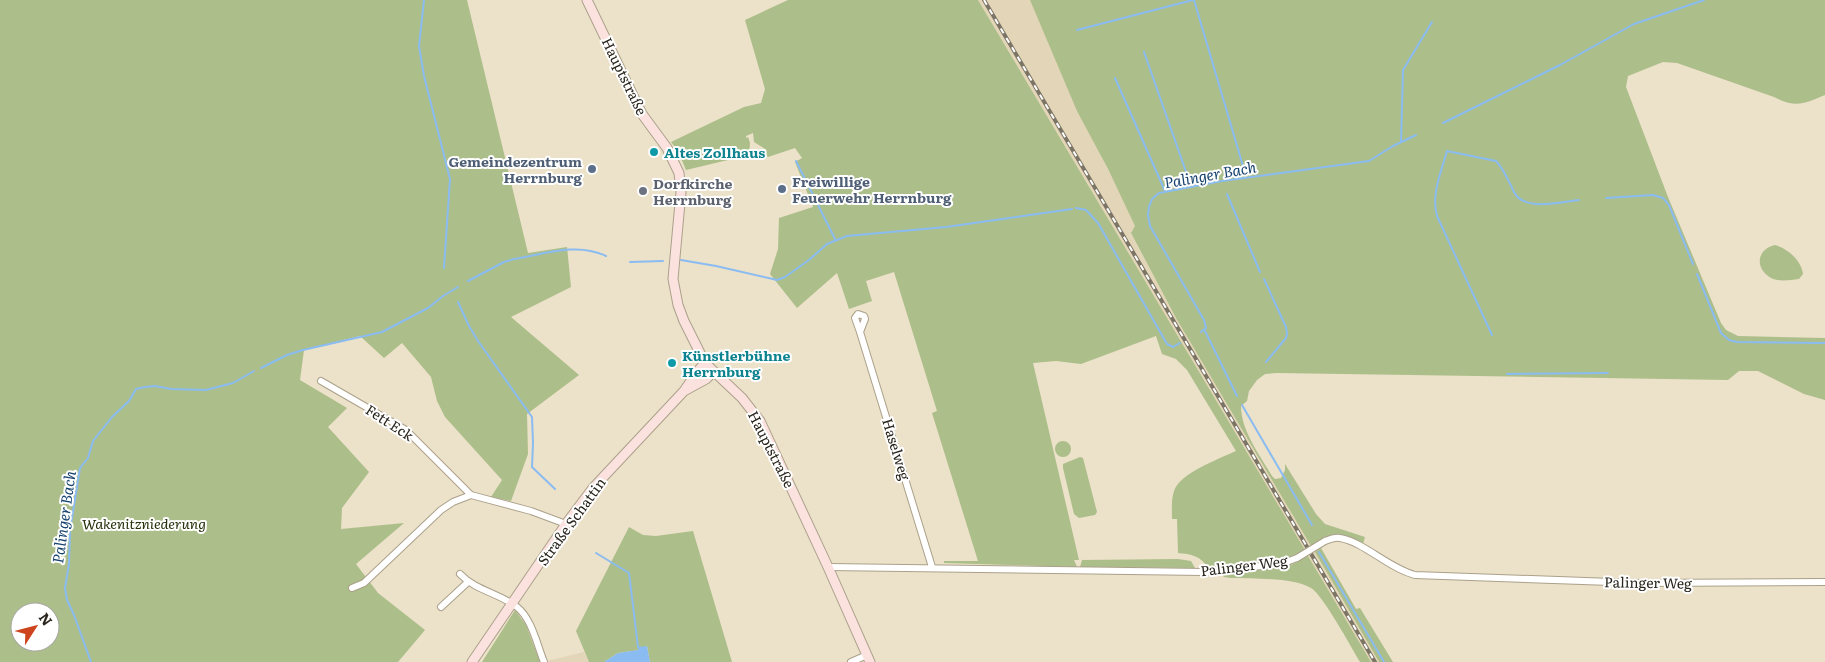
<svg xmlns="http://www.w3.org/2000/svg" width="1825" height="662" font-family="Literata,serif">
<rect width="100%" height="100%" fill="#ece1c9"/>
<path fill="#e3d5b7" d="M978 0H1030L1099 152 1136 226 1131 234 1176 318 1311 546 1305 550Z
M1315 552 1379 662H1371L1308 556Z
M584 652 589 662H543Z"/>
<path fill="#acbe89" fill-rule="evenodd" d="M0 0H467L528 253 567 247 571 287 511 317 579 375 527 414 528 454 511 501 491 497 502 480 445 417 437 401 431 377 402 343 384 358 360 336 304 350 300 380 347 408 328 427 369 472 342 508 341 529 404 523 356 564 378 593 425 630 398 662H0ZM20 612H50V642H20Z
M788 0H978L1305 550 1283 560 1208 568C1201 556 1191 554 1178 553L1177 519H1172C1172 511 1171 500 1174 491 1180 473 1219 459 1236 451L1187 370 1176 359 1162 354 1156 336 1081 364 1056 361 1033 363 1079 560H1074L1077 567 944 563V561H978L932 413 937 411 894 272 866 281 872 301 849 309 837 273 797 308 770 274 778 249 779 218 813 207 795 162 802 158 795 148 768 157 762 153 765 149 754 142 753 133 746 136V138L748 137 750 143 749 155 686 170 678 151 671 142 744 107 761 103 765 89 745 20Z
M1030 0H1825V95C1804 104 1796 108 1774 97L1677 63 1663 62 1628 76 1626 87 1668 197 1721 323 1726 330 1738 336 1825 338V400L1804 394 1758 371H1739L1728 380 1277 373 1265 374 1257 380 1249 391 1247 401 1241 406C1241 431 1260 455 1272 476L1275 479 1281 478 1285 470V464L1316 514 1325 524 1365 537 1363 544C1338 530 1334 533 1311 546L1176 318 1131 233 1135 226 1108 169 1077 111Z
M1775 245C1788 249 1801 260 1803 274L1799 279C1790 280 1779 282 1771 278 1754 268 1757 249 1775 245Z
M1055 449a8 8 0 1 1 16 0a8 8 0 1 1-16 0Z
M1080 457 1083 458 1097 512 1095 515 1079 518 1074 514 1063 468V464Z
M629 527 643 535 656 536 693 531 732 662H650L647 646 639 650 618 653 604 662H589L576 631Z
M1321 548 1356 609 1360 608 1393 662H1379L1315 552Z
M1308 556 1371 662H1360C1351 647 1323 595 1311 588 1292 577 1253 579 1231 578L1224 577 1221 574 1286 566 1293 564Z
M1178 559 1191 561 1195 568 1080 567 1082 560Z
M515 610 526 625 540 662H482Z"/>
<path fill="#8abcf2" d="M647 646 650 662H604L618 653 638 650V647Z"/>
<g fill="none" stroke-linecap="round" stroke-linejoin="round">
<path stroke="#8abcf2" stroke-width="2" d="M424 0 419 46 424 76 450 179 444 268
M1194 0 1243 166
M1077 30 1193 0
M1144 52 1191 186
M1115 78 1165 191
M1443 123 1560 65 1634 24 1704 0
M1401 142 1403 70 1432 22
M796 161 835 239
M1227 194 1260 272
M1606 198 1653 195 1663 198 1669 205 1693 264
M1076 208 1086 210 1098 223 1167 344 1173 347 1180 343
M681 260 716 266 777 280 785 277 809 260 827 244 847 236 946 227 1072 209
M630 262 663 261
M1697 274 1721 333 1729 340 1737 342 1825 343
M1264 279 1286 327 1287 334 1286 338 1266 362
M468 281 504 262 514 259C544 254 578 242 606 256
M458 302 469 326 478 341 532 417 533 443 532 467 555 489
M1205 331 1237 396
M1201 332 1206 328 1204 320 1150 226 1148 215 1149 207 1152 199 1159 193 1222 181 1369 161 1393 146 1416 135
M1492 335 1437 216C1431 195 1441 172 1447 151L1496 161C1504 169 1509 182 1514 192 1524 212 1560 202 1579 200
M261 368 287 355 303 350 382 332 428 308 443 296 458 287
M1507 374 1608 373
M1242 405 1312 525
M1319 552 1384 662
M596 553 629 573 638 647
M91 662 74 615 67 600 65 588 69 564 70 530 80 468 88 458 93 441 112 417 129 401 136 389 145 387 155 386 171 389 206 390 233 383 254 371"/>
<defs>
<path id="street" d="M860 332 855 318 858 314 864 316 865 319 860 332 932 567
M321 381 406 430 471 495 531 511 566 524
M1325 541C1330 539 1335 537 1340 538 1364 542 1388 568 1415 575L1640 583 1825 582
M828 567 1204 572 1281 564 1297 558
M460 574C476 591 499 593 517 607 532 619 537 645 544 662
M352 588 364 583 441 510 453 502 471 495
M441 607 468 582
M851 662 867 655"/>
<path id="secondary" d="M587 0 636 102 642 114 667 148 679 173 681 192 673 279 678 305 684 321 705 363 742 398 760 421 828 567 870 662
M684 391 706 379 713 372
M472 662 566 524 593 488 684 391 697 372 705 363"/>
</defs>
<use href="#street" stroke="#aba18a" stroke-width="8"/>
<use href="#secondary" stroke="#aba18a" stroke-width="11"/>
<use href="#street" stroke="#fff" stroke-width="6"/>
<use href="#secondary" stroke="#fbe2df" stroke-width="9"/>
<defs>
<path id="rail" d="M984 0 1375 662"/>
</defs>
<use href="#rail" stroke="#7c7566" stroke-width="4"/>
<use href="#rail" stroke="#fff" stroke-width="2" stroke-dasharray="5.5" stroke-linecap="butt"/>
<defs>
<path id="street-bridge" d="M1297 558 1325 541"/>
</defs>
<use href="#street-bridge" stroke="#aba18a" stroke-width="8" stroke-linecap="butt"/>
<use href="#street-bridge" stroke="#fff" stroke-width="6"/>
</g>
<g fill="#0f9aa8" stroke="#fff" stroke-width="2">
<circle cx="654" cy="152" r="5"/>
<circle cx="672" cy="363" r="5"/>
</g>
<g fill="#5c6f8a" stroke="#fff" stroke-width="2">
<circle cx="592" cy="169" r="5"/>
<circle cx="782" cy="189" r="5"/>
</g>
<circle fill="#6b7280" stroke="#fff" stroke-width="2" cx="643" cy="191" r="5"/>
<g text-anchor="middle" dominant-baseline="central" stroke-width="4" stroke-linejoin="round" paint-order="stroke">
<g font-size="14" fill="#29251c" stroke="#fff">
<text transform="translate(625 76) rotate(64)">Hauptstraße</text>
<text transform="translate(390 422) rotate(33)">Fett Eck</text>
<text transform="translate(772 449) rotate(63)">Hauptstraße</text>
<text transform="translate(897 449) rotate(73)">Haselweg</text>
<text transform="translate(571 521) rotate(-54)">Straße Schattin</text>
<text transform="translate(1244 565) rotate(-7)">Palinger Weg</text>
<text transform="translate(1648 582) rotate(1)">Palinger Weg</text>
</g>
<g font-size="14" font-weight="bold" fill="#0d838f" stroke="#fff" text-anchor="start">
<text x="664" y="152">Altes Zollhaus</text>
<text x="682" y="355">Künstlerbühne<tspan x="682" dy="16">Herrnburg</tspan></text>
</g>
<g font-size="14" font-weight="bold" fill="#4e5e75" stroke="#fff" text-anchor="end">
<text x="582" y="161">Gemeindezentrum<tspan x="582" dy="16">Herrnburg</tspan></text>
<text x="792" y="181" text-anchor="start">Freiwillige<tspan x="792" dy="16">Feuerwehr Herrnburg</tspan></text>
</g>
<g font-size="14" font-weight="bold" fill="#5b616d" stroke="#fff" text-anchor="start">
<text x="653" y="183">Dorfkirche<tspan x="653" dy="16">Herrnburg</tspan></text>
</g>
<g font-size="14" font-style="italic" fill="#25300a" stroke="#fff">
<text x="144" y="523">Wakenitzniederung</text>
</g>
<g font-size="15" font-style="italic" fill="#17436f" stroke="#fff">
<text transform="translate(1210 174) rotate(-10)">Palinger Bach</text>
<text transform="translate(63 517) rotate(-82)">Palinger Bach</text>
</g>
</g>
<g transform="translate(35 627) rotate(54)"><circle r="24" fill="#ffffff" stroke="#a9a8a4"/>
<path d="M0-4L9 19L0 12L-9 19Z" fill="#cd441e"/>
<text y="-8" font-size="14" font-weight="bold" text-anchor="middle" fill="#29251c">N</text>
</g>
</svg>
